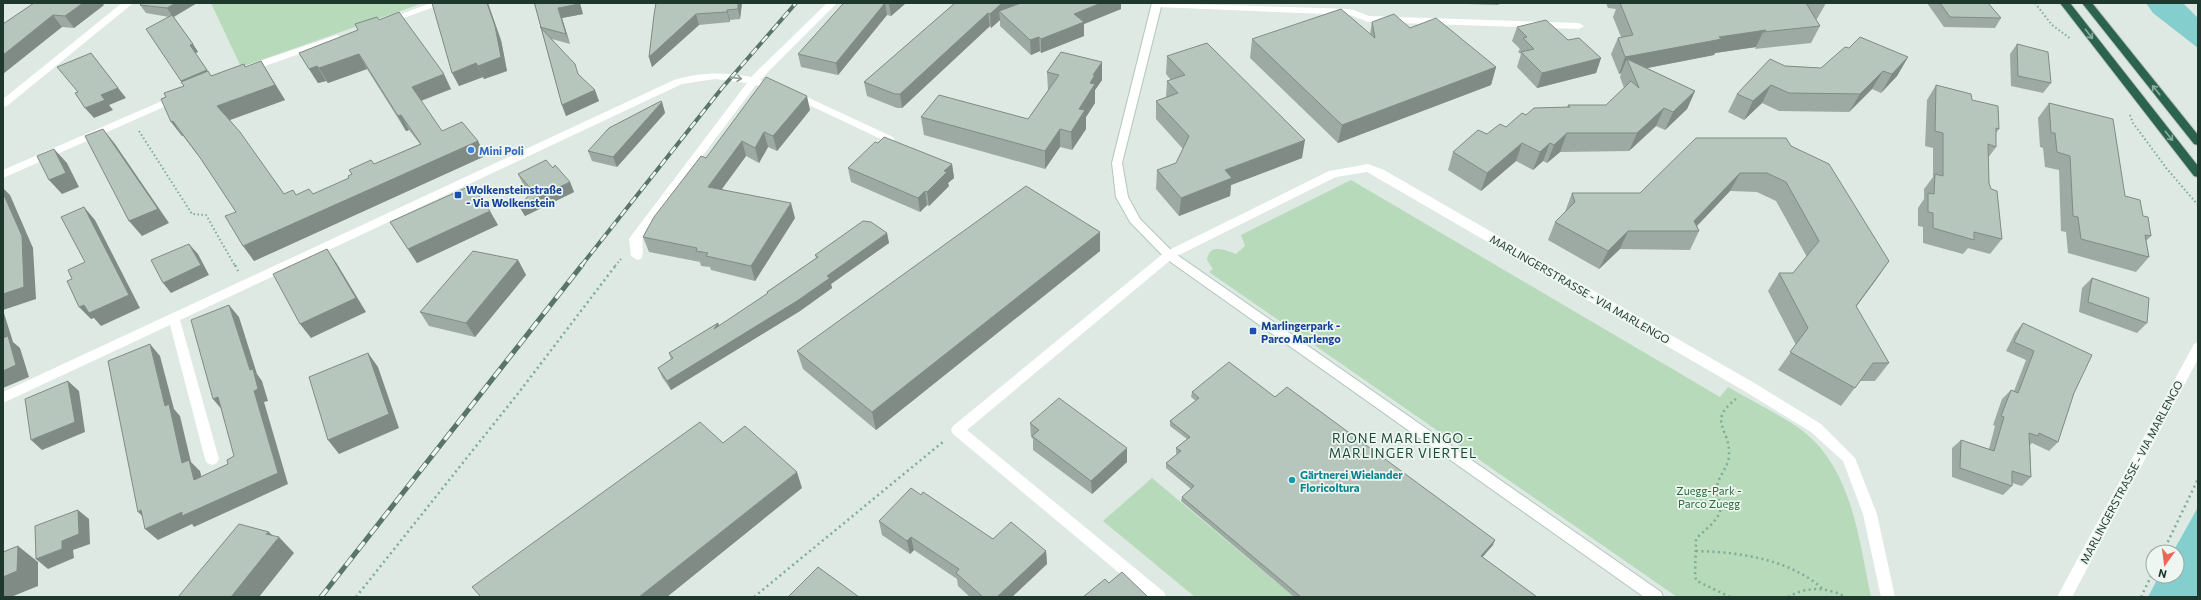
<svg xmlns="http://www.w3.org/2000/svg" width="2201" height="600" font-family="Commissioner,sans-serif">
<rect width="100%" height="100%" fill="#dde9e2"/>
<path fill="#b6daba" d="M211 3H423L241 67Z
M1351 180 1720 397 1728 387C1750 400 1775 412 1796 426 1852 464 1858 536 1871 597H1677L1209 272 1213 269 1207 260C1210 243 1224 250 1236 254L1245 246 1241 235Z
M1152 478 1294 597H1195L1103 521Z"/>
<path fill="#85cece" d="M2146 3H2183L2198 18V48L2153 13Z
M2198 507V597H2148L2159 576H2177V552H2173Z"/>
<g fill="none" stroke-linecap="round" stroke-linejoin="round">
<defs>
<path id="secondary" d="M1152 3H1162L1122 163 1128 197 1140 219 1173 252 1661 592 1663 597H1644L1165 258 1130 222 1116 197 1112 163Z"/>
<path id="highway" d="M2060 3H2070L2198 166V177L2194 176Z
M2082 3H2092L2198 135V145L2194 144Z"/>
</defs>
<use href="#secondary" stroke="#b1c8bc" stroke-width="2"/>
<use href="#highway" stroke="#bcc3c0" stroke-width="2"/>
<path stroke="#7eac97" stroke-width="2" stroke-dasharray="1.5 2.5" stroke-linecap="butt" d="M2035 3 2052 25 2071 39
M2130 115 2133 123 2167 169 2198 205
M139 131 192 214 206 215 235 266
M615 266 621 259"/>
<path stroke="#7eac97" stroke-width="2.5" stroke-dasharray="2 3.5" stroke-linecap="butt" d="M235 265 238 271
M1696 551C1740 552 1789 559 1823 589
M2163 552 2198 479
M356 597 520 391 616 265
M754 597 944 441
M1730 597 1697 581 1695 577 1696 539C1703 531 1714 524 1719 514 1724 505 1716 497 1717 487 1718 476 1728 468 1729 456 1731 429 1706 422 1736 399
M1788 597C1807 586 1827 587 1846 597
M2141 597 2153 572"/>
<path fill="#fff" fill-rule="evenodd" d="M122 3 132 4 7 106 3 107V99Z
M431 3H445L390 23H384L382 21Z
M827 3H837L760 80 781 86V90L777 91 756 85 645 232C639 243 646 250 641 259L637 260 631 256 629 239 631 236 747 83 715 79 682 84 180 320 219 459 217 463 212 465 207 463 205 459 170 325 3 403V392L674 80C701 72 724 72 751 77Z
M1153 3 1351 9 1369 16 1579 23 1584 26 1579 29 1368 22 1350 15 1157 7 1154 6Z
M337 35 342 38 340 40 253 70H245L244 68 245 66Z
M794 91 893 137 894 139 893 141H885L790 96 789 94Z
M178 94 183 97 182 99 3 178V170Z
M1368 164 1384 170 1756 384 1821 424 1855 458 1877 514 1895 597H1881L1863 514 1843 461 1811 432 1746 392 1367 172 1336 177 1173 258 967 430 1164 592 1166 597H1148L953 434 951 430 953 426 1165 252 1329 171Z
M2198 342V359L2072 597H2057L2194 344Z"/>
<use href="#secondary" fill="#fff" fill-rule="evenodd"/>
<use href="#highway" fill="#2c634f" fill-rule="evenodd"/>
<defs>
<path id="rail-far1" d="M581 266 722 88 796 3"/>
<path id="rail" d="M321 597 582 265"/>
</defs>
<use href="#rail-far1" stroke="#597469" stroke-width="4"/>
<use href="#rail" stroke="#597469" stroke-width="5"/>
<use href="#rail-far1" stroke="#edf6f0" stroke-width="2.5" stroke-dasharray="8" stroke-linecap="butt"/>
<use href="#rail" stroke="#edf6f0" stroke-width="3.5" stroke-dasharray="10" stroke-linecap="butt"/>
</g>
<path fill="#9daaa3" d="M142 3H197L174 17 198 52 195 53 211 76 245 67 270 76 285 100 230 120 284 194 296 195 313 194 349 178 352 174 349 170 374 164 420 144 409 130 406 131 367 69 328 83 326 81 318 83 299 53 358 30 355 24 379 20 451 89 421 101 442 131 478 141 485 156 254 261 236 212 203 162 183 136H182L166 97 184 86 169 17 146 13 140 5Z
M432 3 501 40 507 71 484 79 483 77 459 86Z
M534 3 583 14 562 18 570 44 552 39 599 101 566 116 562 105Z
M656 3H742L740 19 730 20V22L699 25 652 67 649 57Z
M844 3H906L891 16 887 15 838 75 801 67 798 54Z
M955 3H1017L1014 6 1121 9 1084 24V36L1041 53 1040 51 1031 55 1000 26V20L991 28 990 26 902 108H897L867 96 864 82Z
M1436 3H1502L1498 5Z
M1606 3H1826L1817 19H1815L1820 26 1811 43 1755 49 1756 47 1715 53 1714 55 1647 68 1695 91 1687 109 1665 130 1656 126 1629 151 1560 152 1547 163 1543 161 1533 170 1516 161 1481 191 1448 170 1453 152 1487 134 1506 127 1526 115 1567 107 1568 105H1606L1624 88 1620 77 1621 73 1619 74 1611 54 1618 38 1621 37 1613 17 1616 9 1608 8Z
M1927 3H1988L2001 18 1995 28 1944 27Z
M104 5 74 28 62 27 3 24Z
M1372 22 1410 28 1496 67 1491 85 1338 143 1250 58 1252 39 1370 34Z
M1517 27 1568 40 1601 58 1596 73 1537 88 1517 67 1521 54 1518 52 1520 49 1512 41Z
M2017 44 2051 83 2043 93 2011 86 2010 54Z
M1849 48 1908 57 1897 76 1881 93 1872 89 1849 112 1779 111 1762 103 1744 120 1728 112 1737 94 1785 66 1821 68Z
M1167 56 1302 158 1231 185 1230 196 1179 216 1156 189 1157 170 1176 163 1183 149 1156 119V101L1166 97 1167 81 1171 80 1166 74Z
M1102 62V80L1095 90V103L1086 117V129L1072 150 1060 147 1045 169 924 135 921 117 1028 119 1048 90 1047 72Z
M1936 85 1972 100 1999 129 1996 133V147L1988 158 1989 183 2002 239 1990 254 1968 248 1963 254 1923 243V227L1918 226V208L1924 199V189L1933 177V148L1925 146 1927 100Z
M662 102 665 113 617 167 592 161 588 151Z
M2049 103 2125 196 2143 216 2151 236 2146 241 2149 257 2136 272 2068 253 2066 232 2061 231 2059 170 2045 167 2043 148 2040 147 2038 118Z
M810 110 777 151 768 147 759 163 746 156 722 189 795 218 755 281 711 270 710 267 701 266 700 262 649 252 643 237 706 158Z
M878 143 952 164 954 178 948 183 949 186 929 206 927 205 920 212 851 182 848 168Z
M1791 146 1889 261 1856 307 1889 363 1875 381H1860L1841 406 1778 370 1796 345 1768 291 1779 273H1793L1807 257 1776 201 1757 192 1730 191 1697 226 1699 231 1690 250 1620 249 1599 269 1548 240 1555 222 1565 212 1572 193H1640Z
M553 168 570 182 574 192 525 216 519 206 531 193 523 184 518 174Z
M390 222 498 225 417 263Z
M1100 232V251L876 430 803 369 797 351Z
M887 233 889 243 831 284 832 288 800 311 671 390 662 377 658 368 671 359 669 353 718 323 719 326 768 294 767 292 816 258 815 255Z
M518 260 526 275 475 337 429 326 420 312Z
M2092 278 2147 323 2137 333 2079 312 2082 288Z
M2023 323 2074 393 2058 442 2049 451 2032 443 2030 445 2031 477 2022 486 2012 483V486L2003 495 1952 477V448L1961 440 1989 449 1995 426 1993 425 2002 399 2011 390 2014 391 2026 360 2006 351 2015 333Z
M1192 392 1275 397 1493 545 1482 557 1537 597H1294L1181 501 1182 497 1191 489 1166 468V463L1177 454 1176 453V448L1187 439 1170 426V421L1196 401 1191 397Z
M1030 423 1127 462 1092 494 1033 450V439L1031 437Z
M921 495 993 539 1046 551 1047 564 1012 597H970L958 586 957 579 914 550 910 554 882 535 879 521Z"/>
<path fill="#7f8b84" d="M83 3H102L104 5 74 28 65 16Z
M176 3H197L173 17 167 8Z
M487 3H488L501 40 507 71 484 79 478 66Z
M579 3H580L583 14 562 18 570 44 566 34 558 8Z
M738 3H742L740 19 738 9Z
M885 3 887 15 838 75 836 63Z
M890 3H906L891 16 889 4Z
M1002 3H1017L1004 16 999 11 1000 20 991 28 990 14Z
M1101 3H1121V9L1084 24V36L1041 53V39L1074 14Z
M727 10 730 20V22L727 12Z
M988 13 990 26 902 108 900 94Z
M696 14 699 25 652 67 649 57Z
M53 15 62 27 3 74V55Z
M1766 30 1763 32 1756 47 1715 53 1714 55 1632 71 1627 59 1621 73 1619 74 1625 57 1719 37Z
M1039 37 1040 51 1031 55 1030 40Z
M193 44 198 52 195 53 190 45Z
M91 53 126 98 109 105 113 110 94 118 85 108Z
M359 54 367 69 328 83 319 68Z
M1908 57 1897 76 1881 93 1892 74Z
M1601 58 1596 73 1537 88 1542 73Z
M261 61 285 100 227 121 217 106Z
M1102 62V80L1095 90V103L1086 117V129L1072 150 1071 132 1079 109 1090 83 1093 75Z
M476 63 483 77 459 86 452 73Z
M317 66 326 81 318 83 309 69Z
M1496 67 1491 85 1338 143 1342 125Z
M207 70 212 78 186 89 181 81Z
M1883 71 1872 89 1849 112 1860 94Z
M444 74 451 89 420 101 412 87Z
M1771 85 1762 103 1744 120 1753 101Z
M595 90 599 101 566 116 562 105Z
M1695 91 1687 109 1665 130 1673 112Z
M807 96 810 110 777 151 773 136Z
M662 102 665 113 617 167 613 157Z
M1664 108 1656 126 1629 151 1637 133Z
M401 115 409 130 406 131 398 116Z
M173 121 183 136H182L171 122Z
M103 129 115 144 169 223 142 236 129 221Z
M1060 129V147L1045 169V151Z
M764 132 768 147 759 163 755 148Z
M1567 133 1560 152 1547 163 1554 145Z
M1305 140 1302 158 1231 185 1230 196 1179 216 1181 198 1225 170Z
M478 141 485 156 254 261 243 246Z
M742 141 746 156 713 201 708 187Z
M1522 143 1516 161 1481 191 1487 173Z
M1550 143 1543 161 1533 170 1540 152Z
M54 149 67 163 79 187 62 194 49 180Z
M952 164 954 178 948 183 949 186 929 206 927 192 944 171Z
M1740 173 1730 191 1692 231 1694 221Z
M570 182 574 192 525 216 519 206Z
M3 188 10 195 33 248 36 299 3 310 13 342 20 348 29 377 3 388Z
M925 191 927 205 920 212 918 198Z
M791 203 795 218 755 281 751 266Z
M84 207 95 220 140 308 101 326 94 318 91 319 79 307 84 305 91 312Z
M490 211 498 225 417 263 408 249Z
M1628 231 1620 249 1599 269 1608 251Z
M1100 232V251L876 430 872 412Z
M887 233 889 243 831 284 832 288 800 311 671 390 667 381 827 276Z
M189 244 198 254 209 275 171 293 163 283Z
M327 249 337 264 366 312 311 338 300 324Z
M518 260 526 275 475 337 466 323Z
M1889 261 1876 280 1843 324 1856 306Z
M229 305 239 317 257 374 262 381 268 401 264 402 288 484 194 527 192 524 158 540 145 529 182 512 278 473 254 391 250 370Z
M718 323 722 332 714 329Z
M150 344 160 356 174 409 180 416 191 462 200 471 205 491 194 480 182 463 165 406Z
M368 353 378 367 399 428 339 454 328 440Z
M68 381 79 391 85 432 42 450 31 440Z
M218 397 223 411 213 399Z
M1127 448V462L1092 494 1091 481Z
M797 472 802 488 667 597H639Z
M78 510 89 519 90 544 73 550 74 558 48 569 36 559 62 541Z
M141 510 150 523 138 512Z
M269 532 277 540 279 537 294 553 259 597H231L266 534Z
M911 537 914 550 910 554 907 541Z
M1495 540 1493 545 1479 561 1481 556Z
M18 546 38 562V586L11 597H3V577Z
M1046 551 1047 564 1012 597H997Z"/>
<path fill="#b6c6bd" stroke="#7f8b84" d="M34 3H83L65 16 53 15 3 55V24Z
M142 3H176L167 8 140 5Z
M432 3H487L495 26 501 57 478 66 476 63 452 73Z
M534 3H579V4L558 8 566 34 540 27 575 64 578 74 595 90 562 105 535 5Z
M656 3H738V9L727 10V12L696 14 649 57 654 15Z
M844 3H885L836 63 798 54 841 6Z
M955 3H1002L990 14 988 13 900 94H895L864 82Z
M1021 3H1101L1074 14 1084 22 1041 39 1039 37 1030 40 999 11Z
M1620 3H1806L1820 26 1763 32 1766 30 1719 37 1722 39 1625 57 1618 38 1633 35Z
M1940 3H1988L2001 18 1950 17Z
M1341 9 1375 38 1372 22 1394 14 1410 28 1436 18 1496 67 1342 125 1252 39Z
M399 12 444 74 412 87 442 131 462 122 478 141 243 246 225 216 236 212 201 159 173 121 171 122 161 99 166 97 164 93 184 86 181 82 208 71 211 76 244 64 245 67 261 61 275 85 217 106 240 132 284 194 293 190 296 195 309 189 313 194 349 178 348 176 352 174 349 170 371 160 374 164 421 144 401 115 398 116 359 54 319 68 317 66 309 69 299 53 358 30 355 24 377 17 379 20Z
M172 15 193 44 190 45 207 70 181 81 146 29Z
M1546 20 1568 40 1579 38 1601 58 1542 73 1521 52 1534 49 1523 38 1527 37 1517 27Z
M1860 37 1908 57 1892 74 1883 71 1860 94 1789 93 1771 85 1753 101 1737 94 1770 59 1785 66 1821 68 1845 47 1849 48Z
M1207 43 1305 140 1225 170 1232 178 1181 198 1157 170 1176 163 1189 136 1156 101 1178 93 1167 81 1185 75 1167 56Z
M2017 44 2048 52 2051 83 2018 76Z
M1061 52 1102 62 1093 75H1095L1090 83 1095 84 1079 109 1085 110 1071 132 1060 129 1045 151 921 117 939 95 1028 119 1059 75 1047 72Z
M91 53 118 88 101 95 105 100 85 108 75 93 78 92 57 67Z
M1627 59 1695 91 1673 112 1664 108 1637 133H1567L1554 145 1550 143 1540 152 1522 143 1487 173 1453 152 1478 130 1487 134 1500 124 1506 127 1522 113 1526 115 1534 108 1570 107 1568 105H1606L1631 81 1639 88Z
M766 77 807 96 773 136 764 132 755 148 742 141 708 187 791 203 751 266 706 256 708 253 696 251 697 248 643 237 654 217 701 156 706 158Z
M1936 85 1971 94 1972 100 1998 106 1999 129 1996 128V147L1988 144 1989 183 1991 189 1997 191 2002 239 1974 232V240L1933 228V213L1928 212V193L1934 194 1935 174 1943 176V133L1935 131Z
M661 101 662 102 613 157 588 151 609 128Z
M2049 103 2113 119 2125 196 2140 200 2143 216 2148 217 2151 236 2145 235 2149 257 2081 239 2078 217 2073 216 2070 156 2057 152 2055 133H2051Z
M103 129 158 209 129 221 85 136Z
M884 137 952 164 944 171 947 172 927 192 925 191 918 198 848 168 875 142 878 143Z
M1696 138H1786L1791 146 1829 164 1889 261 1856 306 1889 363H1873L1855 388 1790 352 1808 328 1779 273H1793L1819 241 1786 182 1767 173H1740L1694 221 1699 231H1628L1608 251 1555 222 1575 202 1572 193H1640Z
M54 149 66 173 49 180 37 156Z
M546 160 553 168 555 165 570 182 519 206 533 191 518 174Z
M472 185 490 211 408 249 390 222Z
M1026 186 1100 232 872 412 797 351Z
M3 193 22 236 24 287 3 294Z
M84 207 129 295 89 313 84 305 79 307 67 281 72 279 68 270 85 262 61 217Z
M863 221 871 222 887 233 827 276 830 278 797 301 667 381 658 368 673 358 669 353 718 323 714 329 768 293 767 292 818 257 815 255Z
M189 244 201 265 163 283 151 260Z
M327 249 356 298 300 324 273 274Z
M473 251 518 260 466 323 420 312Z
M2092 278 2149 298 2147 323 2088 302Z
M229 305 250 370 253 369 258 389 254 391 278 473 182 516V512L145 529 141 510 138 512 108 361 150 344 165 406 169 404 182 463 189 460 194 480 228 464 227 460 234 456 218 397 213 399 191 320Z
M2023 323 2092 355 2074 393 2058 442 2039 433 2038 436 2029 433 2031 477 2012 471V486L1960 468 1961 440 1994 451 2004 417 2001 416 2011 390 2018 393 2034 351 2014 342Z
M8 336 16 365 3 371V337V338Z
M368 353 389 414 328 440 309 377Z
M1229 362 1275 397 1287 387 1495 540 1481 556 1537 597H1301L1182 497 1194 486 1166 463 1181 451 1176 448 1190 437 1170 421 1199 398 1192 392Z
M68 381 75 422 31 440 25 399Z
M1059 398 1127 448 1091 481 1032 436 1039 430 1030 423Z
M700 422 723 443 745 426 797 472 639 597H481L472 587Z
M911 488 921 495 923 492 993 539 1011 522 1046 551 997 597H983L956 573 959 569 911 537 907 541 879 521Z
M78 510 79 534 62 541V549L36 559 35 526Z
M239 524 269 532 266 534 279 537 231 597H178Z
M18 546 17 571 3 577V552Z
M818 567 859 597H788Z
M1122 572 1148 597H1083L1105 579 1109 583Z"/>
<defs><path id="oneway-shaft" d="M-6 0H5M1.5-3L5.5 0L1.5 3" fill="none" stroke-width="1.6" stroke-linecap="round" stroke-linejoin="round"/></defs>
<g stroke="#8caca0">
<use href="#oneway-shaft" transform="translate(2089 34) rotate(53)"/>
<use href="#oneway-shaft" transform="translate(2156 90) rotate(-129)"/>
<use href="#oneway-shaft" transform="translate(2169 136) rotate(51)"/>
</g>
<use stroke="#8f9c96" href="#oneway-shaft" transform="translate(736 78) rotate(8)"/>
<circle fill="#3f7fe0" stroke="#edf6f0" stroke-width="1.5" cx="471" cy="150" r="4"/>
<g fill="#1a4fb4" stroke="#edf6f0" stroke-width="1.5">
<rect x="454" y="191" width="8" height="8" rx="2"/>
<rect x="1249" y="327" width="8" height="8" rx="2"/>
</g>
<circle fill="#0f9aa8" stroke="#edf6f0" stroke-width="1.5" cx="1292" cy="480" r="4"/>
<g text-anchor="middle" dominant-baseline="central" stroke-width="3.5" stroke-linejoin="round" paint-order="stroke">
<g font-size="11" font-weight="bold" fill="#366cbe" stroke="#edf6f0" text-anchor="start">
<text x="479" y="150">Mini Poli</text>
</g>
<g font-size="11" font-weight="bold" fill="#164399" stroke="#edf6f0" text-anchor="start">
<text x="466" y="189">Wolkensteinstraße<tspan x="466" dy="13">- Via Wolkenstein</tspan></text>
<text x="1261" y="325">Marlingerpark -<tspan x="1261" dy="13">Parco Marlengo</tspan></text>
</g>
<g font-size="11" fill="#1f382e" stroke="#edf6f0">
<text transform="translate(1580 289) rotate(30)">MARLINGERSTRASSE - VIA MARLENGO</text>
<text transform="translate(2131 472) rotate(-62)">MARLINGERSTRASSE - VIA MARLENGO</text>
</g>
<g font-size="11" font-weight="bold" fill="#0d838f" stroke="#edf6f0" text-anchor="start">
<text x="1300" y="474">Gärtnerei Wielander<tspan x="1300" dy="13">Floricoltura</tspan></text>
</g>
<g font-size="11" fill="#2b6d3b" stroke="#edf6f0">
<text x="1709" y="490">Zuegg-Park -<tspan x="1709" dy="13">Parco Zuegg</tspan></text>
</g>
<g font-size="13" letter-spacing="1" fill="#1c4937" stroke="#edf6f0">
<text x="1403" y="438">RIONE MARLENGO -<tspan x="1403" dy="15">MARLINGER VIERTEL</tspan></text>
</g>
</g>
<rect width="2201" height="600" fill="none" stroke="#1f382e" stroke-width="8"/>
<g transform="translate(2165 564) rotate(194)"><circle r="19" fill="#edf6f0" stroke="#9baaa2"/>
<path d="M0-3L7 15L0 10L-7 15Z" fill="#ef6456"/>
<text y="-6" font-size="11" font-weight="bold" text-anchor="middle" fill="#1f382e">N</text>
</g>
</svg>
